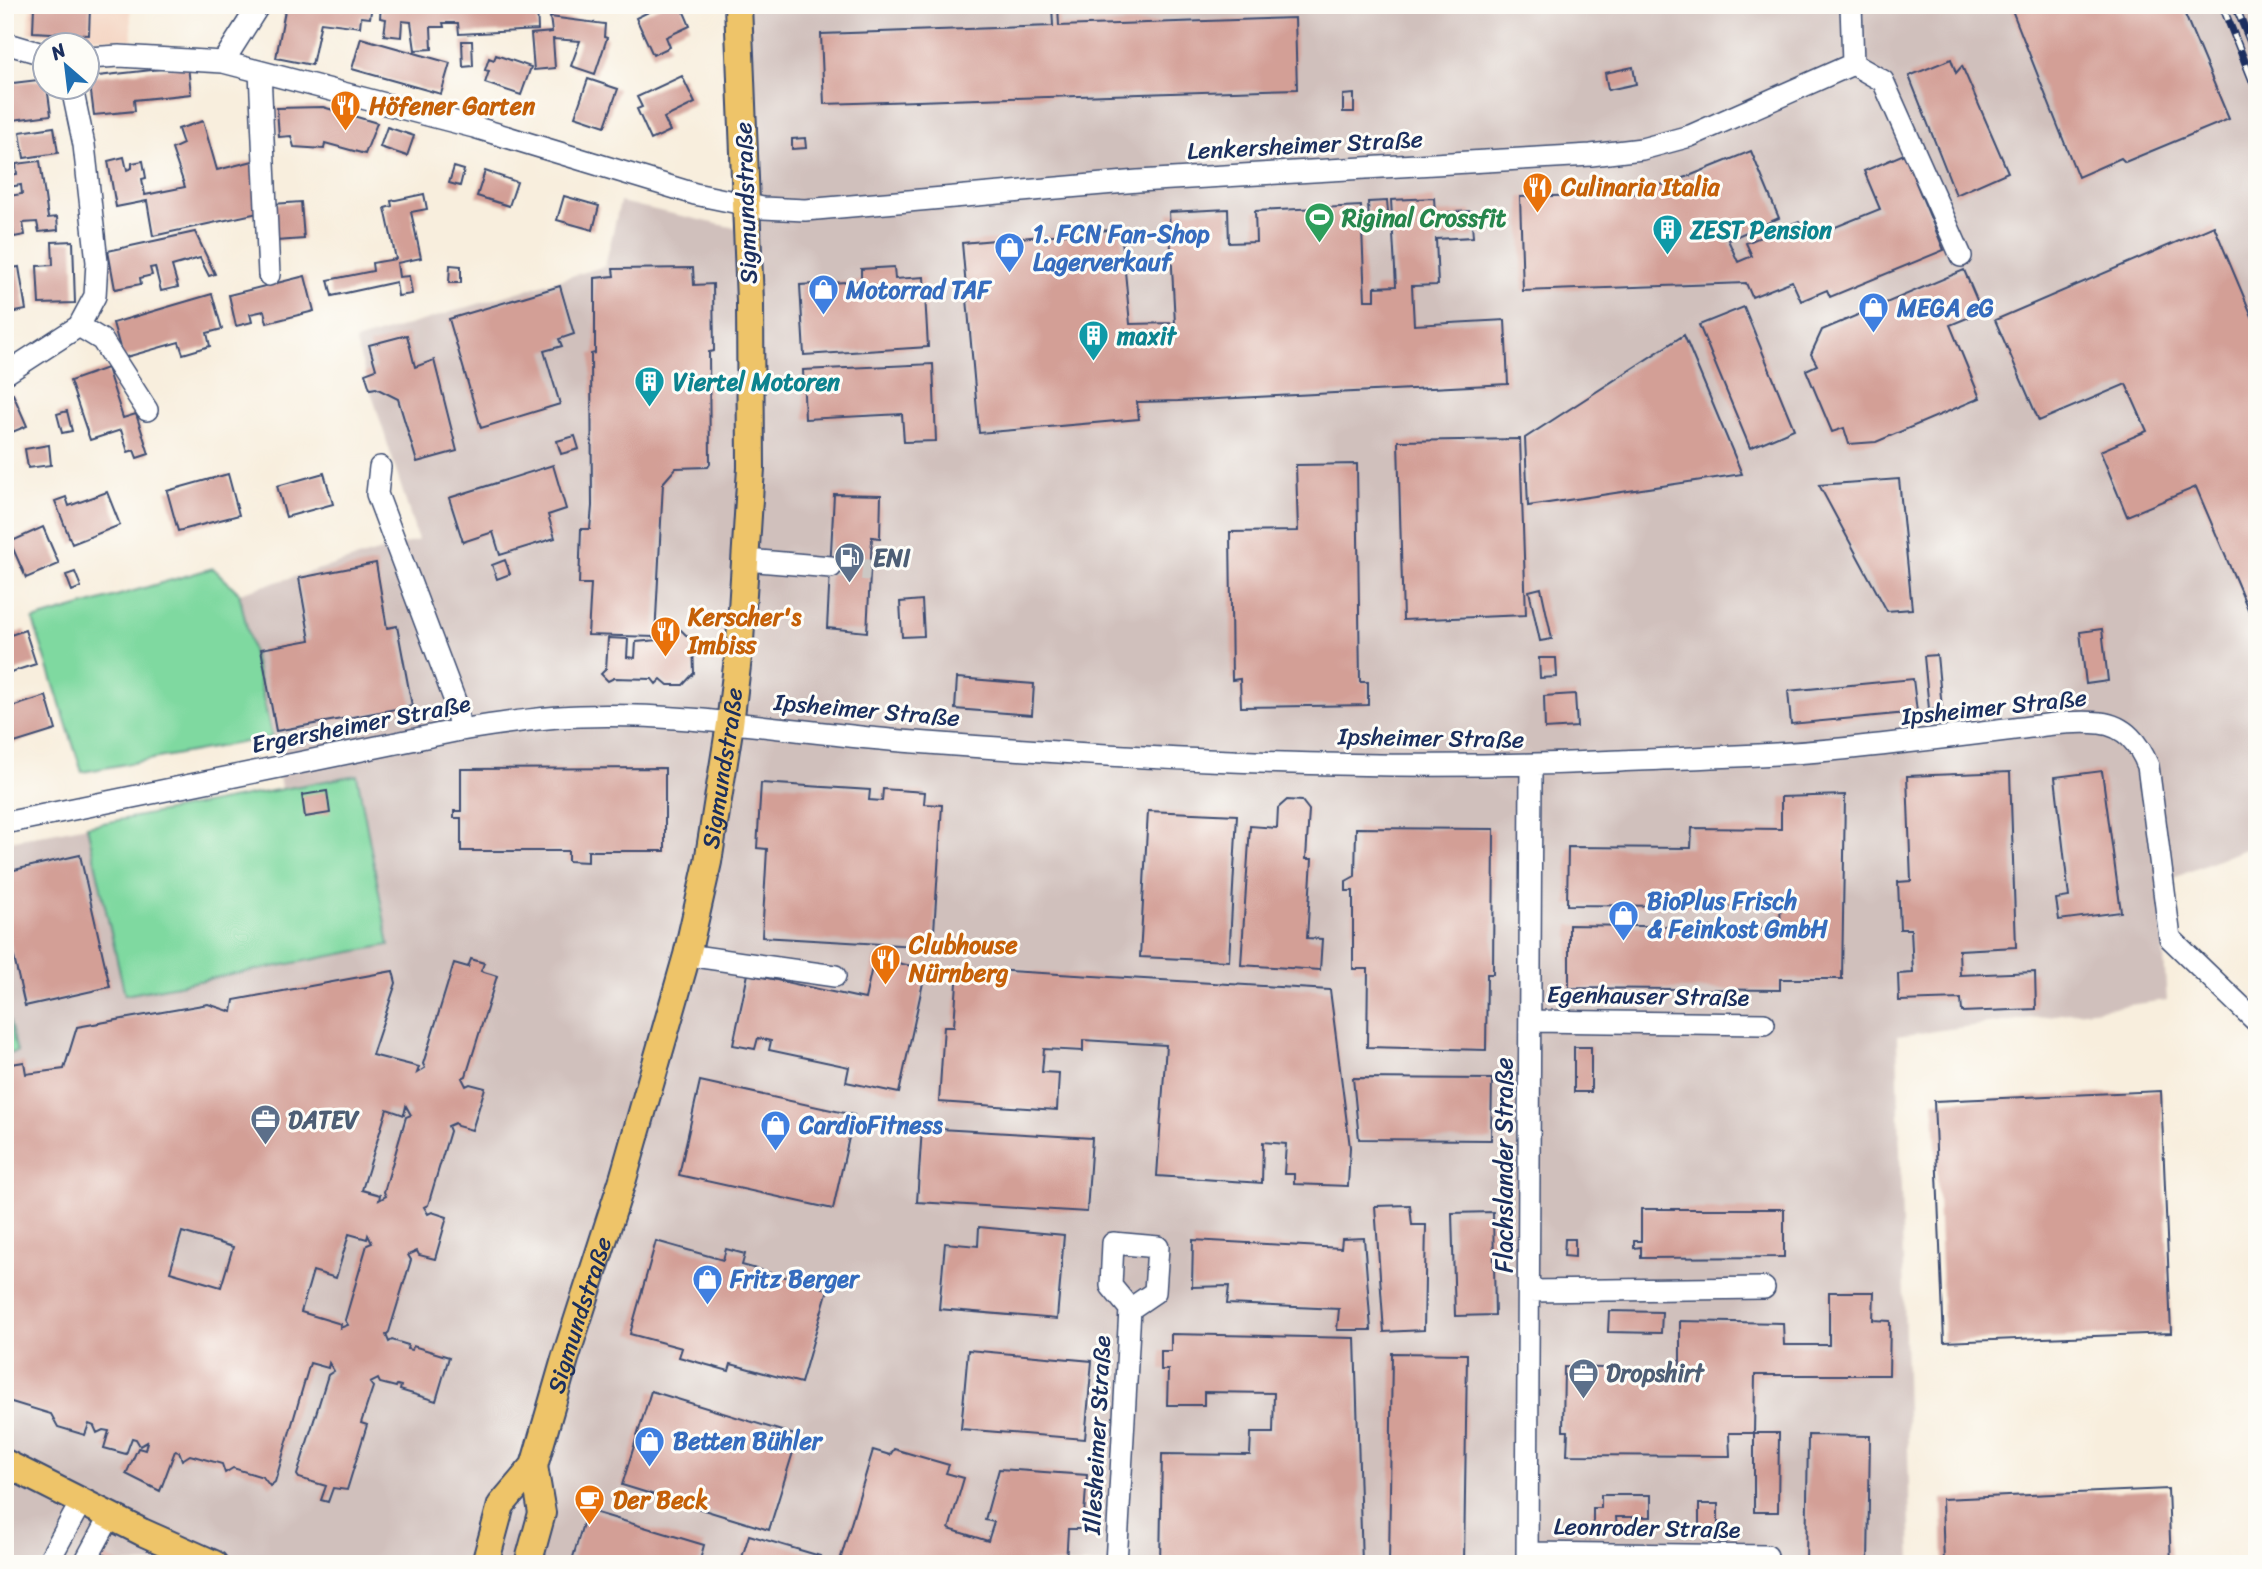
<svg xmlns="http://www.w3.org/2000/svg" width="2262" height="1569" font-family="Sriracha,sans-serif">
<rect width="100%" height="100%" fill="#fdfcf7"/>
<filter id="ink" filterUnits="userSpaceOnUse"><feTurbulence type="fractalNoise" baseFrequency=".0143" numOctaves="2"/><feDisplacementMap in="SourceGraphic" scale="14" xChannelSelector="R" yChannelSelector="G"/><feConvolveMatrix kernelMatrix="1 2 1 2 8 2 1 2 1" color-interpolation-filters="sRGB"/></filter>
<filter id="wash" filterUnits="userSpaceOnUse"><feTurbulence type="fractalNoise" baseFrequency=".00686" numOctaves="4" result="noise"/><feDisplacementMap in="SourceGraphic" scale="28" xChannelSelector="R" yChannelSelector="G"/><feGaussianBlur stdDeviation="1.57" result="paint"/><feColorMatrix in="noise" values="0 0 0 0 0 0 0 0 0 0 0 0 0 0 0 0 0 1.4 0 .05"/><feComposite in="paint" operator="in"/></filter>
<g filter="url(#wash)">
<rect width="100%" height="100%" fill="#f8eedd"/>
<path fill="#f4d3c0" d="M31 5H130L132 40 27 33Z"/>
<path fill="#d0c0bc" d="M739 5H2257V844L2159 884 2167 1000 1897 1036 1911 1564H5V1054L17 1052 5 1003V842L87 826 125 995 357 775 281 788 272 737 239 593 418 540 355 341 605 266 620 202 735 228Z"/>
<path fill="#7fd9a0" stroke="#4d847f" stroke-width="2" d="M213 568 239 593 272 737 82 772 33 620Z
M357 775 389 945 125 995 87 826Z
M5 1003 17 1052 5 1054Z"/>
<g id="blocks">
<path fill="#d39f96" fill-rule="evenodd" d="M286 5H372L370 18 361 17 360 27 321 22 312 65 276 58Z
M381 5H537L538 30 459 34 458 23H443L444 27H431L432 49 415 50 411 22 402 21 401 37 384 35 386 19 380 18Z
M663 5H681L690 26 666 37 670 47 653 55 636 18Z
M1052 5H1058L1059 26 1295 18 1297 89 824 104 821 34 1053 26Z
M2010 5H2181L2229 119 2125 162 2121 158 2078 177Z
M34 6 90 7 89 35 33 32Z
M550 17 605 24 604 37 607 38 595 74 571 66 580 41 553 39 555 68 534 70 531 34 552 32Z
M361 38 450 63 441 94 352 69Z
M462 41H472L473 66 463 67Z
M496 55 531 67 521 95 485 83 489 71 485 70 489 58 494 60Z
M1951 59 1956 73 1962 66 2008 172 1956 195 1909 76Z
M188 66 191 94 134 100 135 111 94 115 89 77Z
M1633 67 1636 84 1608 90 1605 73Z
M682 76 695 103 664 118 670 131 651 140 637 109 642 107 637 97Z
M46 79 51 115 5 121V84Z
M588 79 618 89 605 126 575 116Z
M1354 94V112H1343V95Z
M323 107 377 123 365 154 325 143 324 149 294 147 291 136 279 137 277 108Z
M203 121 217 170 253 161 258 213 153 236 147 201 116 207 108 161 124 157 127 170 132 168V163L143 161 146 178 142 179 145 195 185 187 172 149 183 144 178 129Z
M54 127 58 153 24 158 20 132Z
M387 127 414 136 407 156 380 147Z
M805 138 806 148 792 149V139Z
M1751 151 1779 218 1728 240 1738 262 1752 256 1746 243 1799 221 1806 239 1880 209 1864 171 1904 154 1944 250 1830 297 1827 290 1801 301 1792 281 1752 297 1746 283 1523 291 1520 197 1651 193V185L1679 184V180Z
M40 161 48 218 57 217 58 230 39 232 37 222 23 223 25 235 14 237 9 196 22 194 21 185 8 187 6 176 17 174 16 164Z
M454 167 464 170 460 186 449 183Z
M485 171 517 182 509 206 477 196Z
M424 194 427 209 411 212 421 258 397 263 399 277 409 276 412 294 398 296 396 282 332 296 328 280 373 271 372 263 396 259 385 208 392 206 391 201Z
M564 196 599 206 593 230 557 220Z
M1434 198 1435 213 1471 211 1473 237 1436 239 1438 285 1412 286 1414 325 1505 320 1508 384 1178 401 1137 402 1139 419 979 433 962 243 1121 229 1130 324 1175 323 1169 212 1228 209 1229 243 1256 242 1255 211 1361 206 1365 300H1375V287L1396 286 1391 200Z
M1387 201 1389 222 1369 223 1368 202Z
M301 202 304 239 276 241 273 204Z
M2214 226 2257 328V630L2196 487 2127 516 2100 451 2147 431 2126 384 2039 421 1995 320Z
M195 232 215 274 209 276 200 258 172 266 178 287 161 291 155 267 150 268 152 275 140 278 141 284 115 289 108 251Z
M73 241 75 303 39 304 37 266 53 265 52 242Z
M450 265 461 266V283H449Z
M19 267 26 310 5 314V269Z
M894 267 895 279 924 277 928 347 804 355 800 285 861 281V269Z
M693 268 694 285 713 284 714 351 709 352 710 464 708 467 676 468 663 483 655 637 588 635 591 584H579L581 529H590L592 506 591 354 595 353V278L614 276 613 269Z
M1964 270 1982 312 1950 325 1980 398 1876 442 1849 444 1844 428 1832 432 1806 370 1817 365 1811 354 1822 330Z
M305 276 314 311 267 323 264 311 250 314 252 322 236 326 229 295Z
M560 286 574 334 559 339 562 346 544 351 560 404 481 428 449 319Z
M212 294 222 329 207 333 210 346 183 354 179 342 123 358 113 323Z
M1744 307 1794 429 1750 448 1699 325Z
M407 335 415 367 434 360 457 451 417 462 398 399 376 388 370 389 365 373 376 369 369 345Z
M1684 335 1742 474 1528 506 1525 438Z
M933 364 936 441 904 442 902 414 805 419 803 370Z
M107 368 123 418 136 414 149 454 137 458 134 450 128 452 121 430 90 440 70 381Z
M13 394 27 426 5 435V397Z
M67 411 72 431 62 433 57 414Z
M575 436 579 449 561 454 557 441Z
M1520 439 1526 615 1403 620 1398 441Z
M49 445 51 465 28 468 25 449Z
M1357 464 1360 682H1368V705L1241 707 1240 679 1232 680 1230 532 1298 531 1296 465Z
M553 465 566 509 548 515 555 538 500 555 493 532 463 542 449 498Z
M324 473 333 504 286 517 277 486Z
M228 474 239 515 178 531 167 491Z
M1899 479 1912 609 1887 611 1819 485Z
M107 492 120 525 72 544 55 501 66 497 69 506Z
M834 494 881 495 880 538 872 537 867 632 827 628Z
M5 506 12 521 5 524Z
M43 527 59 564 26 578 10 542Z
M505 560 510 574 497 579 492 565Z
M376 563 387 628 397 626 412 706 276 731 261 649 310 640 299 578Z
M75 572 81 587 72 591 66 575Z
M1541 588 1552 639 1540 641 1529 591Z
M922 600 924 636 902 637 900 602Z
M2102 629 2108 681 2086 684 2080 632Z
M25 630 36 664 5 674V637Z
M681 630 693 642 694 673 683 685H668L661 679 656 684 652 679 614 678 608 681 601 674 606 669 608 638 628 639 627 657 635 658 636 642 658 640 659 631Z
M1937 655 1942 708 1929 709 1924 656Z
M1539 658H1556L1557 677 1540 678Z
M957 678 1034 684 1032 715 955 709Z
M1913 679 1917 712 1791 724 1788 691Z
M1575 694 1577 727 1545 729 1544 696Z
M46 696 56 730 5 746V709Z
M665 768V851H588V862L568 861V851H461V818H454V811H461V769Z
M2102 771 2121 912 2059 920 2056 899 2069 897 2055 777Z
M2010 772 2016 947 1959 950 1960 975 2035 972 2036 1009 1962 1012 1961 999 1899 1001 1898 974 1913 973 1911 929H1900L1898 882 1911 881 1907 776Z
M761 783 870 790 869 800 882 801 883 789 925 792 924 804 942 805 933 947 762 937 767 849 757 848Z
M327 791 330 813 305 817 302 795Z
M1845 795 1842 979H1780V990L1569 988V925L1781 928 1780 907 1567 905 1568 847 1691 848 1692 828 1781 829V797Z
M1287 800 1302 801 1309 810 1306 859H1312L1307 938 1322 939 1320 970 1241 965 1250 826 1277 828 1278 808Z
M1148 811 1237 815 1229 961 1140 957Z
M1356 828 1494 829 1493 974H1487L1486 1050 1367 1047 1368 969H1353V891H1346V881L1355 876Z
M80 855 110 987 25 1006 5 918V872Z
M874 958 926 969 899 1093 846 1082 849 1067 769 1050 771 1041 758 1038 755 1049 733 1045 748 974 865 999Z
M471 959 484 963 481 971 497 976 466 1076 462 1078 466 1086 470 1084 485 1088 472 1130 457 1126 455 1123 448 1126 450 1131 428 1205 424 1207 428 1214 432 1212 447 1217 435 1259 419 1255 417 1251 408 1255 411 1260 389 1332 386 1335 389 1342 392 1340 408 1345 407 1349 412 1350 413 1346 449 1357 436 1401 400 1390 401 1386 397 1385 396 1387 380 1383 378 1379 370 1383 373 1387 361 1423 367 1425 347 1490 333 1488 328 1502 321 1500 326 1486 299 1478 297 1475 328 1375 334 1371 329 1363 328 1368 310 1363 275 1482 270 1486 263 1477 233 1468 225 1473 222 1464 190 1455 182 1460 179 1452 175 1451 160 1491 126 1474 138 1448 145 1450 147 1442 140 1446 136 1439 132 1438 126 1454 104 1448 109 1431 103 1430 97 1433 94 1426 89 1424 85 1435 58 1427 51 1414 5 1400V1065L24 1062 26 1074 64 1069 77 1027 208 1004 232 1012 234 1000 393 971 396 983 372 1055 419 1067 417 1073 425 1068 423 1064 454 963 468 967ZM406 1106 411 1115 406 1117 384 1192 386 1196 379 1200 380 1195 362 1190 387 1109 404 1115ZM182 1232 233 1247 221 1287 170 1272ZM349 1234 367 1239 368 1235 372 1243 367 1245 345 1320 348 1325 340 1328 341 1324 301 1312 313 1271 336 1278Z
M958 968 1330 990 1350 1147 1348 1186 1294 1184V1174H1284L1286 1144 1263 1142 1262 1183 1157 1176 1166 1045 1083 1040V1051L1044 1049 1042 1072 1059 1073 1057 1110 939 1102 944 1026H954Z
M1574 1047H1591V1092H1574Z
M1353 1078 1492 1079 1491 1140 1359 1139Z
M700 1081 854 1115 833 1209 679 1175Z
M2161 1091 2171 1333 1944 1342 1934 1101Z
M922 1128 1092 1138 1087 1212 917 1202Z
M1410 1205 1412 1225H1426L1424 1330 1384 1332 1375 1206Z
M1641 1209H1784V1257L1641 1258V1247L1634 1248V1241H1641Z
M1493 1212 1495 1315 1455 1316 1452 1213Z
M979 1227 1064 1235 1057 1319 939 1309 945 1243 978 1246Z
M1364 1238 1371 1330H1337L1339 1309 1227 1304 1229 1286 1192 1287 1193 1240 1341 1248 1342 1239Z
M1565 1239H1575V1257L1564 1256Z
M656 1241 723 1260 726 1249 745 1254 742 1265 828 1289 801 1383 731 1364 729 1371 679 1357 682 1348 630 1334Z
M1829 1292H1874L1873 1320 1890 1321 1889 1375H1755L1754 1433H1729L1730 1456 1567 1455 1568 1431H1563L1564 1367 1680 1370V1321L1783 1323 1784 1345H1829Z
M1609 1311 1662 1312 1661 1333 1608 1332Z
M1171 1334 1355 1338 1362 1564H1160L1162 1454 1250 1455 1251 1433H1273L1274 1393 1204 1392V1405H1167L1168 1370H1161V1351H1171Z
M968 1350 1092 1361 1085 1439 961 1429Z
M1392 1353 1467 1354 1464 1564H1389Z
M651 1391 798 1436 769 1530 622 1485Z
M1754 1433H1779L1778 1512H1754Z
M1808 1435 1870 1436 1868 1564H1806Z
M894 1449 949 1465 946 1473 964 1478 949 1529 988 1541 994 1522 985 1520 999 1469 1087 1475 1083 1529H1068L1066 1564H839L873 1450 890 1455Z
M2168 1489 2171 1564H1944L1942 1499Z
M1601 1495H1651V1517H1616L1617 1529 1593 1528V1508H1601Z
M1699 1504H1718V1531H1699Z
M587 1510 704 1545 699 1564H571Z
M749 1535 820 1556 817 1564H740Z
M98 1552 122 1564H93Z"/>
</g>
</g>
<g filter="url(#ink)">
<use href="#blocks" fill-opacity="0" stroke="#3c4c71" stroke-width="2"/>
<g fill="none" stroke-linecap="round" stroke-linejoin="round">
<path stroke="#ccc8c4" stroke-width="21" stroke-dasharray="21 10" stroke-linecap="butt" d="M831 567 870 570"/>
<defs>
<path id="minor" d="M1851 5 1853 64
M5 43 46 55
M88 58 119 56 223 62 474 127 695 194 763 208 805 210 1138 181 1591 155 1642 149 1690 136 1853 64
M223 62 259 5
M1853 64 1883 81 1961 256
M260 72 269 275
M79 326 102 340 147 410
M5 374 79 326 95 296 97 262 84 145 72 88
M380 467 377 494 455 701 460 730
M746 560 831 567
M5 823 460 730C500 724 540 717 580 716 692 712 804 734 915 742 1149 760 1385 772 1620 761 1703 757 1786 756 1869 746 1918 741 1966 735 2014 729 2042 726 2072 720 2100 723 2126 726 2139 744 2148 766L2170 938 2257 1022
M687 955 835 976
M1531 1021 1764 1024
M1529 1291 1764 1288
M1528 1553 1767 1556
M47 1564 81 1502
M84 1564 110 1516
M1116 1564 1130 1309 1111 1286 1113 1243 1158 1247 1155 1292 1130 1309
M1527 1564 1531 766"/>
<g id="major">
<path d="M5 1463 142 1532 214 1564"/>
<path id="s1" d="M485 1564 501 1505 534 1466 565 1359 623 1179 687 955 708 862 730 724 740 641 751 468 750 302 738 5"/>
<path d="M528 1564 542 1513 534 1466"/>
</g>
</defs>
<use href="#minor" stroke="#3c4c71" stroke-width="24"/>
<use href="#major" stroke="#3c4c71" stroke-width="30"/>
<use href="#minor" stroke="#fff" stroke-width="21"/>
<use href="#major" stroke="#eec469" stroke-width="26"/>
<defs>
<path id="rail" d="M2222 5 2257 92
M2235 5 2257 58"/>
</defs>
<use href="#rail" stroke="#1b2f5e" stroke-width="8"/>
<use href="#rail" stroke="#fdfcf7" stroke-width="5" stroke-dasharray="16" stroke-linecap="butt"/>
</g>
</g>
<defs>
<symbol id="restaurant-pin" viewBox="-11 -11 22 30"><path d="M0 17L-7.5 6A9.5 9.5 0 1 1 7.5 6Z" fill="#e8710a" stroke="#fdfcf7"/><path d="M-5-6h1v4h1v-4h1v4h1v-4h1v5L-1.5 .5V6h-2V.5L-5-1ZM5-6V6H3V1.5H1.5Q1.5-4 5-6Z" fill="#fff"/></symbol>
<symbol id="stadium-pin" viewBox="-11 -11 22 30"><path d="M0 17L-7.5 6A9.5 9.5 0 1 1 7.5 6Z" fill="#2e9e5b" stroke="#fdfcf7"/><path d="M0-5a6.5 5 0 1 0 0 10a6.5 5 0 1 0 0-10ZM-3.5-1.8h7v3.6h-7Z" fill="#fff"/></symbol>
<symbol id="building-pin" viewBox="-11 -11 22 30"><path d="M0 17L-7.5 6A9.5 9.5 0 1 1 7.5 6Z" fill="#0f9aa8" stroke="#fdfcf7"/><path d="M-4-6H4V6H1V3H-1V6H-4ZM-2.5-4.3h1.7v1.8h-1.7ZM.8-4.3h1.7v1.8H.8ZM-2.5-1h1.7V.8h-1.7ZM.8-1h1.7V.8H.8Z" fill="#fff"/></symbol>
<symbol id="shop-pin" viewBox="-11 -11 22 30"><path d="M0 17L-7.5 6A9.5 9.5 0 1 1 7.5 6Z" fill="#3f7fe0" stroke="#fdfcf7"/><path d="M-5-2.5h2.3a2.7 3.5 0 0 1 5.4 0H5L5.5 6h-11ZM-1.5-2.5h3a1.5 2.3 0 0 0-3 0Z" fill="#fff"/></symbol>
<symbol id="fuel-pin" viewBox="-11 -11 22 30"><path d="M0 17L-7.5 6A9.5 9.5 0 1 1 7.5 6Z" fill="#5c6f8a" stroke="#fdfcf7"/><path d="M-5.5-6h7V0h2V4h1.3V-2.5L3-4.5l.8-.8L6-3V5H2.5V1h-1V6h-7ZM-4.2-4.7v3.2H.2V-4.7Z" fill="#fff"/></symbol>
<symbol id="office-pin" viewBox="-11 -11 22 30"><path d="M0 17L-7.5 6A9.5 9.5 0 1 1 7.5 6Z" fill="#5c6f8a" stroke="#fdfcf7"/><path d="M-6-3h4V-5.5h4V-3h4V5H-6ZM-1-4.5V-3h2v-1.5ZM-6 0V1H6V0Z" fill="#fff"/></symbol>
<symbol id="cafe-pin" viewBox="-11 -11 22 30"><path d="M0 17L-7.5 6A9.5 9.5 0 1 1 7.5 6Z" fill="#e8710a" stroke="#fdfcf7"/><path d="M-5.5-4.5H6V0H3Q3 3.5 0 3.5H-2.5Q-5.5 3.5-5.5 0ZM3-3.2v2h1.7v-2ZM-6 4.5H4V6H-6Z" fill="#fff"/></symbol>
</defs>
<g fill-rule="evenodd">
<use href="#restaurant-pin" x="328" y="88" width="35" height="47"/>
<use href="#restaurant-pin" x="1520" y="170" width="35" height="47"/>
<use href="#stadium-pin" x="1302" y="200" width="35" height="47"/>
<use href="#building-pin" x="1650" y="212" width="35" height="47"/>
<use href="#shop-pin" x="992" y="230" width="35" height="47"/>
<use href="#shop-pin" x="806" y="272" width="35" height="47"/>
<use href="#shop-pin" x="1856" y="290" width="35" height="47"/>
<use href="#building-pin" x="1076" y="318" width="35" height="47"/>
<use href="#building-pin" x="632" y="364" width="35" height="47"/>
<use href="#fuel-pin" x="832" y="540" width="35" height="47"/>
<use href="#restaurant-pin" x="648" y="614" width="35" height="47"/>
<use href="#shop-pin" x="1606" y="898" width="35" height="47"/>
<use href="#restaurant-pin" x="868" y="942" width="35" height="47"/>
<use href="#office-pin" x="248" y="1102" width="35" height="47"/>
<use href="#shop-pin" x="758" y="1108" width="35" height="47"/>
<use href="#shop-pin" x="690" y="1262" width="35" height="47"/>
<use href="#office-pin" x="1566" y="1356" width="35" height="47"/>
<use href="#shop-pin" x="632" y="1424" width="35" height="47"/>
<use href="#cafe-pin" x="572" y="1482" width="35" height="47"/>
</g>
<g text-anchor="middle" dominant-baseline="central" stroke-width="6" stroke-linejoin="round" paint-order="stroke">
<g font-size="24" font-weight="bold" fill="#c56008" stroke="#fdfcf7" text-anchor="start">
<text x="369" y="106">Höfener Garten</text>
<text x="1561" y="187">Culinaria Italia</text>
<text x="688" y="617">Kerscher's<tspan x="688" dy="28">Imbiss</tspan></text>
<text x="909" y="945">Clubhouse<tspan x="909" dy="28">Nürnberg</tspan></text>
<text x="613" y="1500">Der Beck</text>
</g>
<g font-size="24" fill="#1b2f5e" stroke="#fdfcf7">
<text transform="translate(1305 145) rotate(-3)">Lenkersheimer Straße</text>
<text transform="translate(746 203) rotate(-92)">Sigmundstraße</text>
<text transform="translate(1994 707) rotate(-6)">Ipsheimer Straße</text>
<text transform="translate(867 710) rotate(5)">Ipsheimer Straße</text>
<text transform="translate(361 724) rotate(-11)">Ergersheimer Straße</text>
<text transform="translate(1431 738) rotate(1)">Ipsheimer Straße</text>
<text stroke="none"><textPath href="#s1" startOffset="836">Sigmundstraße</textPath></text>
<text transform="translate(1648 996) rotate(1)">Egenhauser Straße</text>
<text transform="translate(1504 1165) rotate(-90)">Flachslander Straße</text>
<text stroke="none"><textPath href="#s1" startOffset="270">Sigmundstraße</textPath></text>
<text transform="translate(1097 1435) rotate(-87)">Illesheimer Straße</text>
<text transform="translate(1647 1528) rotate(1)">Leonroder Straße</text>
</g>
<g font-size="24" font-weight="bold" fill="#27864d" stroke="#fdfcf7" text-anchor="start">
<text x="1342" y="218">Riginal Crossfit</text>
</g>
<g font-size="24" font-weight="bold" fill="#0d838f" stroke="#fdfcf7" text-anchor="start">
<text x="1690" y="230">ZEST Pension</text>
<text x="1117" y="336">maxit</text>
<text x="673" y="382">Viertel Motoren</text>
</g>
<g font-size="24" font-weight="bold" fill="#366cbe" stroke="#fdfcf7" text-anchor="start">
<text x="1033" y="234">1. FCN Fan-Shop<tspan x="1033" dy="28">Lagerverkauf</tspan></text>
<text x="846" y="290">Motorrad TAF</text>
<text x="1897" y="308">MEGA eG</text>
<text x="1647" y="901">BioPlus Frisch<tspan x="1647" dy="28">&amp; Feinkost GmbH</tspan></text>
<text x="799" y="1125">CardioFitness</text>
<text x="730" y="1279">Fritz Berger</text>
<text x="673" y="1441">Betten Bühler</text>
</g>
<g font-size="24" font-weight="bold" fill="#4e5e75" stroke="#fdfcf7" text-anchor="start">
<text x="873" y="558">ENI</text>
<text x="288" y="1120">DATEV</text>
<text x="1606" y="1373">Dropshirt</text>
</g>
</g>
<rect width="2262" height="1569" fill="none" stroke="#fdfcf7" stroke-width="28"/>
<g transform="translate(66 66) rotate(332)"><circle r="33" fill="#fdfcf7" stroke="#a3aaba" stroke-width="2"/>
<path d="M0-5L12 26L0 18L-12 26Z" fill="#1f6fb2"/>
<text y="-10" font-size="19" font-weight="bold" text-anchor="middle" fill="#1b2f5e">N</text>
</g>
</svg>
